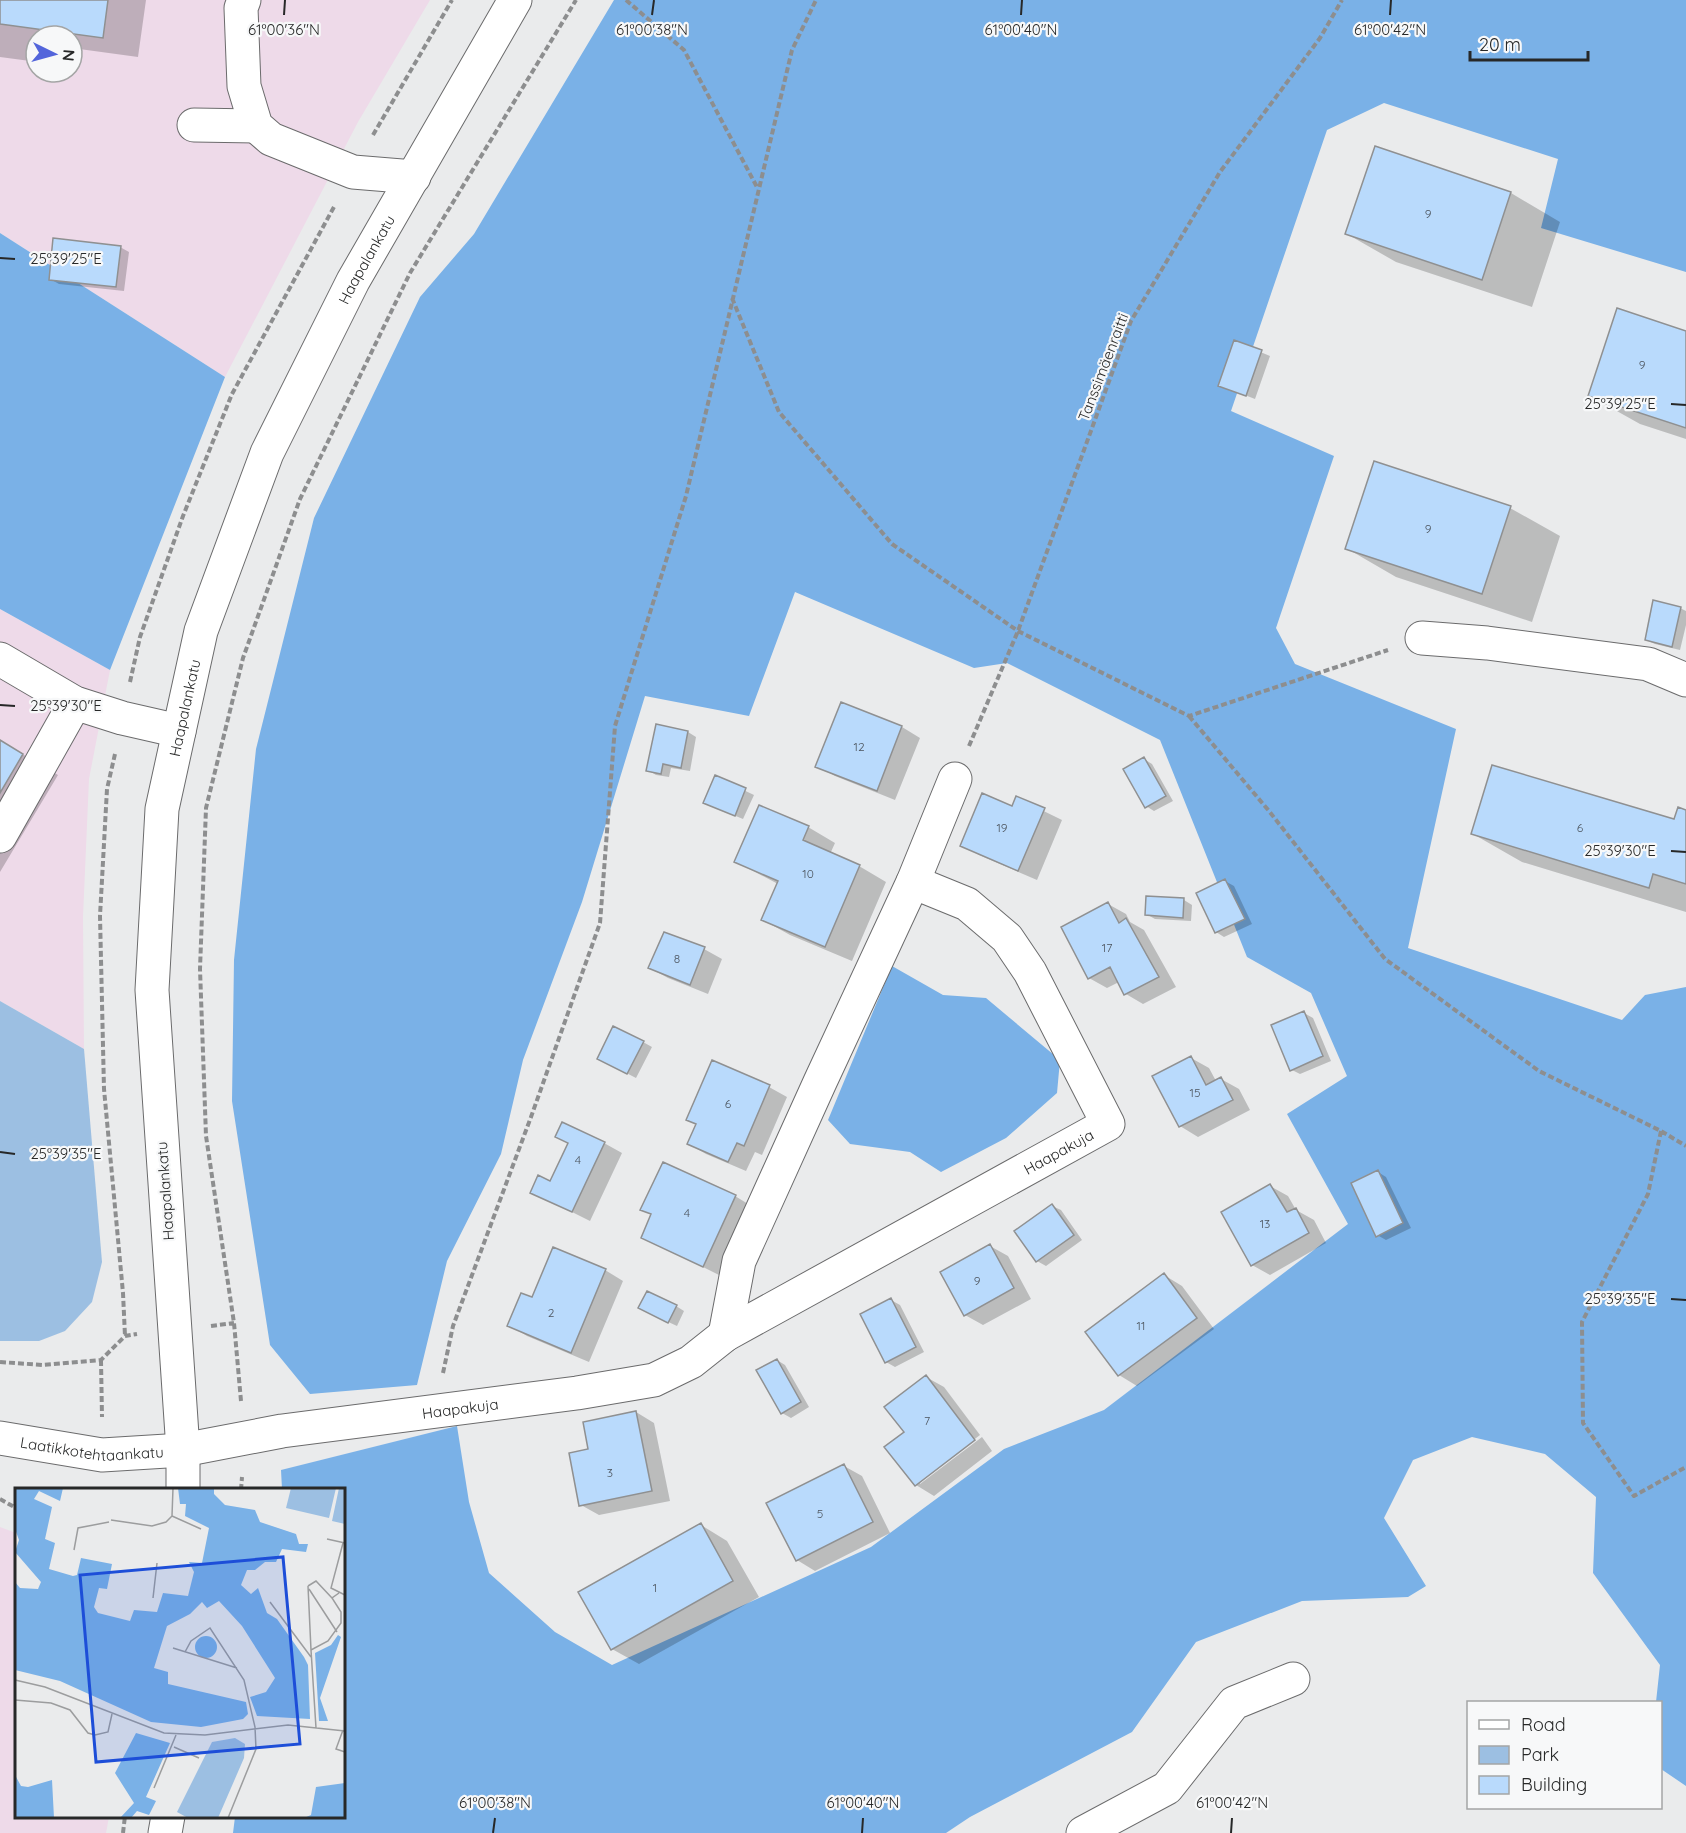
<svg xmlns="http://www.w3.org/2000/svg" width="1686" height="1833" font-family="Quicksand,sans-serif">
<rect width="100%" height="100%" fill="#eaebec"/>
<path fill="#eedae9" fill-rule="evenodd" d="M0 0H430L358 122 225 377 0 233ZM36 36H72V72H36Z
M0 609 110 670 89 779 83 917 84 1049 0 1001Z
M0 1527 16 1533V1816L109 1817 106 1833H0Z"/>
<path fill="#9cbfe2" d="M0 1001 84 1049 102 1262 92 1302 65 1331 39 1341H0Z"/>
<path fill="#7ab1e7" d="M614 0H1686V272L1541 228 1558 159 1384 103 1327 130 1231 411 1334 456 1276 628 1295 664 1456 729 1408 948 1622 1020 1645 995 1686 987V1786L1661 1769 1660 1702H1656L1660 1665 1593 1573 1596 1497 1545 1454 1472 1437 1413 1460 1384 1518 1426 1586 1408 1597 1302 1601 1196 1642 1132 1732 970 1817 946 1833H233L235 1817 344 1816V1490L282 1489 281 1470 457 1426 469 1502 489 1573 555 1632 612 1665 871 1547 1004 1449 1104 1410 1348 1224 1287 1114 1347 1076 1311 993 1247 957 1160 740 1007 663 974 668 795 592 749 716 645 696 582 902 523 1060 501 1154 447 1261 417 1385 310 1394 270 1345 232 1101 234 960 256 749 314 518 420 297 474 234Z
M0 233 225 377 110 670 0 609Z
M892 966 943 995 986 998 1060 1060 1057 1093 1006 1138 941 1172 910 1152 850 1144 828 1120Z"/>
<path fill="#0003" d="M0 0H146L138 57 72 48V36H36V43H33L30 61 0 57Z
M1375 148 1511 193 1560 222 1532 307 1396 262 1347 234Z
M120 247 129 252 124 291 59 284 50 279Z
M1686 332V439L1640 424 1590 396Z
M1234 341 1270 356 1255 399 1219 385Z
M1510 508 1560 536 1532 622 1396 577 1346 548Z
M1680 608 1686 611V625L1680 650 1655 644 1646 640Z
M842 704 902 727 920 738 895 800 835 776 817 766Z
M688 732 696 737 690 771 671 768 669 777 656 775 648 770Z
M0 741 58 775 0 872Z
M1144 759 1152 764 1173 801 1154 811 1146 806Z
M716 777 754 795 743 819 714 807Z
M1017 798 1062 820 1037 880 979 855 962 845 1013 808Z
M1686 812V912L1522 862 1473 834 1675 821Z
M808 827 835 843 830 854 859 866 886 882 852 961 790 935 763 920 778 884 736 862Z
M1225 881 1234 886 1252 924 1224 937 1216 932Z
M1184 900 1192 905 1191 921 1155 919 1146 914Z
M1108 904 1126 914 1130 922 1144 930 1176 987 1143 1004 1126 994 1119 982 1107 988 1089 978Z
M704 949 722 959 708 994 668 978 650 968Z
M1304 1013 1313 1018 1331 1061 1300 1074 1292 1070Z
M643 1042 652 1047 636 1078 607 1063Z
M1191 1058 1209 1068 1216 1081 1221 1079 1239 1089 1250 1110 1198 1137 1180 1126Z
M713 1062 769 1087 787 1097 762 1155 755 1152 746 1171 706 1154 689 1144 697 1125 688 1120Z
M569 1143H604L622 1153 590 1221 532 1192 551 1183Z
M1378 1172 1386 1177 1411 1228 1386 1240 1377 1235Z
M1270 1186 1288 1196 1296 1210 1314 1220 1326 1243 1270 1275 1252 1265Z
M735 1196 753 1207 721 1276 643 1237Z
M1052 1206 1061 1210 1082 1240 1046 1266 1037 1261Z
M990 1246 1008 1256 1031 1299 983 1325 965 1315Z
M605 1270 623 1281 589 1362 527 1336 509 1325 533 1299Z
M1164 1275 1182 1286 1214 1329 1137 1386 1119 1375Z
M891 1300 900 1305 924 1352 895 1367 886 1362Z
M676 1306 684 1311 677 1326 649 1313Z
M777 1360 785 1365 809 1407 791 1418 782 1413Z
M926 1377 944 1387 980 1435 920 1481V1484L982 1437 992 1451 934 1496 916 1485Z
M636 1412 654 1423 670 1501 599 1515 581 1505 590 1450Z
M844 1466 862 1476 890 1533 815 1571 797 1560Z
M701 1525 727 1541 759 1597 639 1664 612 1649Z"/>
<path fill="#b9dafc" stroke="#8f9091" stroke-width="1.5" d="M0 0H108L103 38 0 24Z
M1375 146 1511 192 1482 280 1345 234Z
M53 238 121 246 116 287 49 280Z
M1617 308 1686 331V428L1588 396Z
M1234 340 1262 350 1246 396 1218 386Z
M1374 461 1511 506 1482 594 1345 549Z
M1653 600 1681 607 1672 647 1645 640Z
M841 702 902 726 877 791 815 767Z
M656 724 688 731 681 768 663 764 661 774 646 771Z
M0 740 23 754 0 793Z
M1144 757 1166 796 1145 808 1123 769Z
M1492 765 1674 819 1678 807 1686 810V884L1653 874 1649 888 1471 834Z
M715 775 746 788 735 816 703 803Z
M982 793 1012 806 1016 796 1045 808 1018 871 960 846Z
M759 805 809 826 803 840 860 865 825 947 761 920 778 881 734 862Z
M1225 879 1245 919 1215 933 1196 893Z
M1146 896 1184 898 1183 918 1145 915Z
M1108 902 1119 923 1126 918 1159 977 1124 995 1110 967 1088 979 1061 927Z
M664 932 705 947 690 985 648 968Z
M1304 1011 1323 1056 1290 1071 1271 1025Z
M613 1026 644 1041 627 1074 597 1059Z
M1191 1056 1206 1085 1221 1077 1233 1100 1179 1127 1152 1076Z
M712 1060 770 1085 744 1146 737 1143 728 1162 687 1144 696 1124 686 1120Z
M562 1122 605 1142 572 1212 530 1193 538 1175 550 1181 568 1143 555 1137Z
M663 1162 736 1195 703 1267 641 1238 651 1214 640 1210Z
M1378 1170 1403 1223 1376 1237 1351 1183Z
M1270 1184 1287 1212 1296 1208 1309 1233 1251 1266 1221 1212Z
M1052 1204 1074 1235 1036 1262 1014 1231Z
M990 1244 1014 1288 964 1316 940 1272Z
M553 1247 606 1269 571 1353 507 1326 521 1293 532 1297Z
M1164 1273 1197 1318 1118 1376 1085 1332Z
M647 1291 677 1305 668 1323 638 1308Z
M891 1298 916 1347 885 1363 860 1314Z
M777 1359 801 1402 781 1414 756 1370Z
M926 1375 975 1440 915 1486 884 1447 904 1432 884 1407Z
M636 1411 652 1491 579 1506 569 1453 588 1449 583 1422Z
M844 1464 873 1522 796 1561 766 1503Z
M701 1523 733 1581 611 1650 578 1592Z"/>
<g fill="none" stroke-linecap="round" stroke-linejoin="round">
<defs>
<g id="minor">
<path d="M244 0 241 8 244 86 256 126 271 139 353 172 414 177"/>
<path d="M194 125 256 126"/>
<path d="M1422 638 1487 643 1648 664 1686 680"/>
<path d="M0 659 75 703 122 718 179 731"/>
<path d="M0 836 75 703"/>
<path d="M725 1335 739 1261 820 1082 913 882 955 779"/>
<path id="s1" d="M0 1438 102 1455 183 1450 282 1431 577 1393 654 1380 691 1362 725 1335 1108 1124 1030 972 1007 938 967 904 913 882"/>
<path id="s2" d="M183 1490V1450L152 990 162 809 201 631 267 453 353 281 515 0"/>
<path d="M165 1833 168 1816"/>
<path d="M1083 1833 1167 1788 1234 1703 1293 1679"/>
</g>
</defs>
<use href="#minor" stroke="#6b6b6c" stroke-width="35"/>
<path stroke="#8d8e8f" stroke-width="4" stroke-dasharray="6 3" stroke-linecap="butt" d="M626 0 684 50 758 189
M373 135 452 0
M732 298 779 412 892 544 1018 631 1189 716 1388 650
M130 682 140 637 183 516 232 394 335 205
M1189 716 1269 811 1385 959 1539 1071 1661 1131 1686 1146
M969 746 1018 631 1131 321 1220 172 1320 38 1342 0
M115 754 107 789 100 916 104 1089 123 1293 125 1336
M1661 1131 1648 1194 1582 1322 1583 1423 1634 1496 1686 1467
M211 1326 234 1323
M101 1360 102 1417
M0 1362 43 1365 101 1360 125 1336 137 1334
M443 1373 453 1326 531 1117 600 923 615 726 686 496 792 50 816 0
M241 1401 234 1323 206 1136 200 969 206 808 243 658 300 499 410 273 576 0
M241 1490 242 1477
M0 1499 16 1508
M123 1833 125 1816"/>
<use href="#minor" stroke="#fff" stroke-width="33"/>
</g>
<path fill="none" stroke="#272828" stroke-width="2" d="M284 15 285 0M652 15 654 0M1021 15 1022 0M1390 15 1391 0M0 258 15 259M1671 404 1686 405M0 705 15 706M1671 851 1686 852M0 1152 15 1154M1671 1299 1686 1300M493 1833 495 1818M862 1833 863 1818M1231 1833 1232 1818"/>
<g text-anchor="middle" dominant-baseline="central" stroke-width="4.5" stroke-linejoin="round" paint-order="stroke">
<g font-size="12" fill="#4c545d">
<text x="1428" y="213">9</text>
<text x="1642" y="364">9</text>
<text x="1428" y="528">9</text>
<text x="859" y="746">12</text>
<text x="1002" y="827">19</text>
<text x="1580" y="827">6</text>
<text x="808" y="873">10</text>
<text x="1107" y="947">17</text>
<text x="677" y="958">8</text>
<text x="1195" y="1092">15</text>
<text x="728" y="1103">6</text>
<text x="578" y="1159">4</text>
<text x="687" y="1212">4</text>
<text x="1265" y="1223">13</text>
<text x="977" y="1280">9</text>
<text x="551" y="1312">2</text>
<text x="1141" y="1325">11</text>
<text x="927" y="1420">7</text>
<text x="610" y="1472">3</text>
<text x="820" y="1513">5</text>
<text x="655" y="1587">1</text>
</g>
<g font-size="15" fill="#272828" stroke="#f7f8f9">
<text stroke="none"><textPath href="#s2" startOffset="1272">Haapalankatu</textPath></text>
<text transform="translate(1103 367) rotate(-69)">Tanssimäenraitti</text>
<text stroke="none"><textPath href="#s2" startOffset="786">Haapalankatu</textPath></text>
<text stroke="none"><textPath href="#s1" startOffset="1126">Haapakuja</textPath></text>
<text transform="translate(165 1191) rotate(-94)">Haapalankatu</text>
<text stroke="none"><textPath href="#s1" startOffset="465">Haapakuja</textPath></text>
<text stroke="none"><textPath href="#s1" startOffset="93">Laatikkotehtaankatu</textPath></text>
</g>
</g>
<g transform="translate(15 1488)">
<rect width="330" height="330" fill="#eaebec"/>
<path d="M276 0H321L314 30 271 20ZM324 0H330V36L317 33ZM220 250 230 256 229 270 203 330H173L162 324 197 254Z" fill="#9cbfe2"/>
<path d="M0 0H48L45 13 24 3 19 11 37 19 30 51 40 55 34 81 58 88 62 87 66 70 97 76 92 101 84 100 79 119 83 125 115 133 119 122 142 124 148 105 173 108 179 84 174 74 187 75 194 40 170 28 171 16H165L163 0H199V6L210 17 240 22 245 34 281 46 284 56H293L291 64 267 61 261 74H250L240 82H232L226 97 236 106 243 100 252 125 262 131 289 169 293 177 295 231 242 228 235 209 251 204 260 190 227 138 204 113 192 120 187 114 175 126 152 138 139 180 153 184V196L231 214 233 226 228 231 186 239 136 234 45 193 0 182V94L5 100 23 101 26 94 0 64 4 52 0 41ZM323 147 326 149 305 210 313 233H304L300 165 316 157ZM180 159a11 11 0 1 1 22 0a11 11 0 1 1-22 0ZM121 245 155 255 131 309 141 313 134 327 122 323 116 330H105L119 315 100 285ZM0 287 6 298 13 299 37 292 39 330H0ZM330 295V330H289L296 327 301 299Z" fill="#7ab1e7"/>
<path fill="none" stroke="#9c9d9e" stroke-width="1.5" d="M157 28 186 41M96 32 137 38 151 34 157 28 158 0M312 51 330 55M328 55 316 100 330 107M59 62 63 40 94 34M293 98 296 162 313 153 326 135V124L317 110 324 105M293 98 301 93 317 110M294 101 322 144M138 110 142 75M255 114 296 169M158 160 222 180M296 162 301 240M170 164 176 153 195 140 229 192 240 239 241 261 213 330M0 192 30 199 149 245 190 247 273 237 330 243M0 212 36 215 55 222 73 245 80 247 93 244 97 226M328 242 321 261 330 264M159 259 184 270M139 300 161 247"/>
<path fill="#1d4ed8" fill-opacity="0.15" stroke="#1d4ed8" stroke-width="3" d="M268 69 285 256 81 274 65 87Z"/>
<rect width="330" height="330" fill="none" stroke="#272828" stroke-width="3"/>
</g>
<g font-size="15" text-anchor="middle" fill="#272828" stroke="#f7f8f9" stroke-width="4.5" stroke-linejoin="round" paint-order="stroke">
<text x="284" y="35">61°00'36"N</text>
<text x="652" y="35">61°00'38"N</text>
<text x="1021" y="35">61°00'40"N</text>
<text x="1390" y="35">61°00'42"N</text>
<text x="66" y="264">25°39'25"E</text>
<text x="1620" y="409">25°39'25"E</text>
<text x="66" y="711">25°39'30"E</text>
<text x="1620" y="856">25°39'30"E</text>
<text x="66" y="1159">25°39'35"E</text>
<text x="1620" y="1304">25°39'35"E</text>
<text x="495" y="1808">61°00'38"N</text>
<text x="863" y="1808">61°00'40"N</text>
<text x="1232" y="1808">61°00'42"N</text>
</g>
<rect x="1467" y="1701" width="195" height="108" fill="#f7f8f9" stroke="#a4a5a5" stroke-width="1.5"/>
<rect x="1479" y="1720" width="30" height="9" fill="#ffffff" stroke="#a4a5a5" stroke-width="1.5"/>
<text x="1521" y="1731" font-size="18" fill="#272828">Road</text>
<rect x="1479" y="1746" width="30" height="18" fill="#9cbfe2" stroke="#a4a5a5" stroke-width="1.5"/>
<text x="1521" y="1761" font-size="18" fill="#272828">Park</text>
<rect x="1479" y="1776" width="30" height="18" fill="#b9dafc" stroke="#a4a5a5" stroke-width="1.5"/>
<text x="1521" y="1791" font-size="18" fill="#272828">Building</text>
<g transform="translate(54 54) rotate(95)"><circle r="28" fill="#f7f8f9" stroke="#a4a5a5" stroke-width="1.5"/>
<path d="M0-4.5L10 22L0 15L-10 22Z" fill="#5365db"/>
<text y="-9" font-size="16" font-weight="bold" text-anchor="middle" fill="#272828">N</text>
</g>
<path d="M1470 51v9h118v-9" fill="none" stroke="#272828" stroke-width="3"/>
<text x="1479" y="51" font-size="18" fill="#272828" stroke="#f7f8f9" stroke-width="4.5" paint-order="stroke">20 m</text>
</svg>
